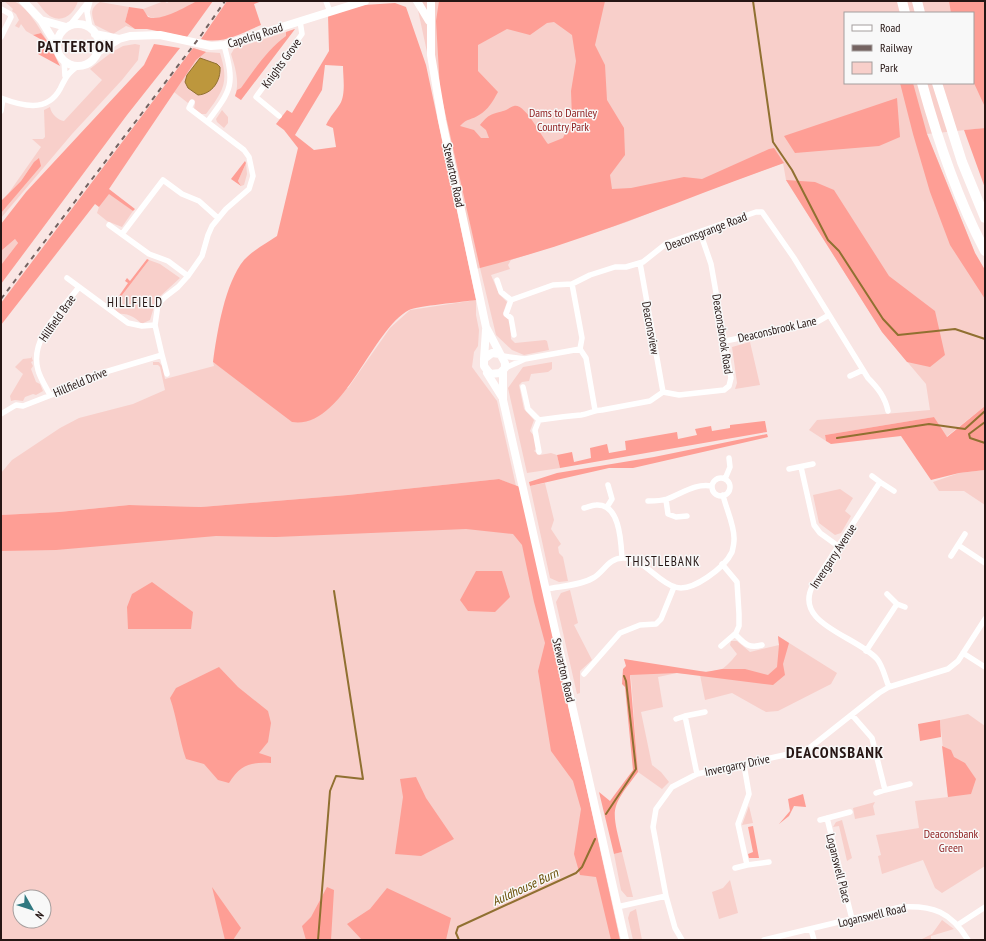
<svg xmlns="http://www.w3.org/2000/svg" width="986" height="941" font-family="'PT Sans Narrow',sans-serif">
<rect width="100%" height="100%" fill="#f9e6e4"/>
<path fill="#f8cfca" fill-rule="evenodd" d="M4 1C6 1 11 0 13 1 27 5 41 31 48 42L41 33 33 35 26 31 21 24 19 28 15 26 19 20 16 14 12 11 13 9Z
M36 1H78C75 12 64 23 52 17 46 15 41 6 36 1Z
M164 1 167 3 170 1H197C184 9 151 30 143 9Z
M416 1H985V128L927 134 975 253 985 270V406L946 437 934 417 825 435 826 441 809 430 817 420 930 410 926 384 882 332 786 180 783 163 687 198 627 222 511 260 508 265 510 269 491 275 499 294 507 302 503 313 510 320 511 339 515 343 545 340 547 341 549 350 524 355 512 350 496 335 480 268 474 270ZM845 13H973V83H845Z
M100 2 129 7 125 22 135 29 126 26 113 34 95 25C91 14 90 8 100 2Z
M295 29 241 100 235 96C240 82 235 67 231 54L234 49Z
M135 44 140 45 138 60 122 80 72 134 1 218V213L34 162 21 181 8 194 41 147 32 139H43L45 137 44 110 50 107C51 114 58 120 64 121L102 80 90 69 112 52 123 46Z
M194 48 206 52 220 53C229 82 224 90 206 114H201L194 109 195 103 191 100 188 103 174 92 168 82Z
M222 110 228 117V123L224 128 217 122 216 119Z
M246 163 247 174 244 185 241 186 238 181Z
M109 193 133 211 122 227 107 221 97 213 99 207Z
M15 239 18 243 1 265V251Z
M149 260 160 264 180 278 156 300 150 320 141 324C137 318 127 313 119 314L113 307Z
M476 300V315L479 330 478 346 474 352 472 367 497 401 516 486 499 479 348 495 201 507 129 505 59 512 1 515V473L12 460 60 428 79 418 133 404 165 390 160 367 158 365H153V362H159L162 366 165 379 214 366 213 362 236 378 348 388 390 328 410 310Z
M750 342 760 385 735 389 737 383 732 347Z
M31 356 33 361 31 362 33 366 31 369 36 382 40 384 43 391 36 395 33 394 25 397 23 401 15 400 11 401 10 396 23 374 15 367 23 359 31 358Z
M552 362V369L548 372 531 374 529 381 522 382 519 385 524 409 534 420 530 431 534 436 537 448 534 451 540 455 551 453 557 455 560 468 527 473 508 388 523 367Z
M985 470V505L964 491H939L933 482 959 473Z
M545 483 554 520 551 529 561 544 558 547 559 553 563 557 568 581 559 582 550 578 530 486Z
M840 489 853 498 845 511 851 516 841 533 835 535 819 523 813 495Z
M523 507 620 940H1V525ZM20 897H44V921H20Z
M570 590 578 623 574 625 592 660 580 671V693L577 694 556 602 561 593Z
M778 636 837 673 831 684 778 711 766 712 732 693 705 700 700 675 677 673 658 677 663 707 641 712 652 765 661 772 669 782 662 789 638 772 631 678 624 659C643 663 706 677 722 669 727 666 733 659 737 654L730 645 731 641H737L750 652 779 645Z
M968 714 985 726V866L942 893 935 888 923 860 882 874 878 856 881 855 876 835 919 828 915 801 948 797 940 720Z
M875 802 873 806 875 815 855 819 853 808Z
M749 806 753 823 742 825Z
M842 820 852 858 847 861 839 826 833 827 836 822Z
M622 852 633 897H627L621 890 614 854Z
M730 880 738 913 719 919 712 892 723 888Z
M636 909 642 940H633L628 918 630 912Z
M942 920 954 929 931 936V940H920L932 934Z"/>
<path fill="#fe9e95" fill-rule="evenodd" d="M197 1H213L187 37 147 29H135L125 22 129 7 143 9 148 17C161 22 185 7 197 1Z
M227 1H262L254 4 261 25C242 33 222 45 201 39Z
M439 1H605L595 45 605 65 607 100 624 128 625 155 610 175 612 189 631 188 684 177 702 179 769 149 774 148 784 163C683 199 584 242 480 268L440 90 436 21ZM554 22 572 35 576 61 571 91 572 118 563 138 548 144C541 136 525 103 514 106 510 107 507 110 503 111 490 115 489 114 480 125L486 130 489 138H481L474 130 460 126C467 118 472 120 479 115 488 110 493 101 498 92L478 71V45L507 29 530 35 547 23Z
M949 1H985V107L973 81V13H951Z
M395 3 406 7 426 65 476 300C463 302 417 306 409 310 371 330 343 430 292 422L213 362C217 332 225 283 244 260 253 250 267 243 277 236L298 148 284 130 276 124 287 110 292 113 329 51 328 15 364 5ZM325 65 343 66C343 77 346 94 340 104 335 112 331 115 326 125L333 128 336 147 314 150 295 135 322 90Z
M295 29 241 100 235 96 237 90 241 88C254 70 268 49 286 36V32Z
M41 33 48 42 60 66 38 54 43 43 42 40 33 35Z
M154 44 180 48 127 115 1 284V265L18 243 15 239 1 251V224L26 192 144 65Z
M193 48 206 52 196 60 109 189 135 209 133 211 109 194 99 207 95 204 1 325V303Z
M900 83H913L927 134 975 253 985 270V299L950 245 930 192 913 134Z
M897 98 900 137 879 146 795 153 784 136Z
M985 128V188L964 130Z
M39 158 41 166 1 213V201L21 181 34 162Z
M245 161 246 163 238 181 241 186 231 179Z
M786 180 815 182 834 190 889 276 935 311 945 355 930 367 907 362 882 332Z
M147 259 149 260 113 307 112 306 128 283 125 281 127 278 130 281Z
M985 406V470L959 473 931 480 901 436 831 444 826 441 825 435 934 417 947 437Z
M765 421 767 432 560 468 557 455 572 452 574 462 591 458 590 448 607 444 609 453 626 450 625 441 677 432 678 439 697 435 695 429 711 426 712 431 730 428V425Z
M767 434 768 437 633 468H609L530 486 529 482 557 473 654 457Z
M499 479 520 487 620 940H611L596 877 580 875 574 854 581 809 573 781 551 751 538 671 545 643 534 602 522 545 513 534 466 529 276 537 216 536 56 550 1 551V515L59 512 129 505 201 507 348 495Z
M476 571H502L510 597 495 612 468 611 460 600Z
M152 582 193 612 191 629H128L127 607 132 594Z
M778 636 789 643 783 664 785 675 773 685 677 673 630 675 638 772C610 809 611 807 622 852L614 854 599 792 610 801 633 770 625 687 622 684 623 669 626 666 624 659 706 672 722 669H745L768 675 777 667 779 645Z
M219 667 238 687 268 711 271 723 268 742 259 753 271 757V763C250 762 241 764 229 783L218 780 204 764 186 759C179 739 177 718 170 698L176 688Z
M940 720 941 737 920 741 918 724Z
M942 746 951 750 954 757 965 763 976 779 971 794 948 797Z
M416 777 426 798 454 839 421 856 395 854 403 797 400 779Z
M803 794 806 807 794 806 789 816 779 824 790 811 788 799Z
M753 826 759 858H749L748 854 753 852 748 827Z
M212 887 241 928 233 940H225Z
M327 887 334 890 331 940H306L302 926 311 917Z
M387 888 451 918 446 940H362L347 924 370 909Z"/>
<path fill="#bd973d" stroke="#907031" d="M200 58 217 64 220 67C221 81 212 94 198 95L188 88 185 82 187 75Z"/>
<g fill="none" stroke-linecap="round" stroke-linejoin="round">
<path stroke="#907031" stroke-width="2" d="M753 1 773 142 792 170 828 240 839 251 883 319 898 335 955 329 985 339
M985 422 969 434 970 438 985 443
M837 438 929 424 965 429 985 411
M606 814 636 769 626 681 624 676
M318 940 330 791 336 776 363 779 334 591
M459 940 456 933 458 927 576 873 582 867 595 839"/>
<path stroke="#fff" stroke-width="5.5" d="M90 1 87 12 90 28
M326 1 330 12
M1 9 10 14 11 17 1 37
M70 25 89 1
M64 60 65 76
M1 98C22 106 47 113 60 89 66 77 67 74 79 65
M1 111 3 99
M279 116 256 97 302 34 300 21
M208 121C232 89 235 85 224 45
M109 225 149 254 168 261 188 276
M122 234 163 180 182 194 199 201 218 218
M640 263 663 392
M67 278 128 323 142 326 155 325
M497 280 501 292 511 300
M572 284 582 338 580 349 586 358 595 410
M514 335 511 318 506 314 511 300 553 285 572 284 590 275 615 267H626L643 262 667 243 756 212H762L794 258 868 378C878 388 885 397 888 411
M725 341 806 325 817 322 829 315
M162 355 167 374
M503 356 525 359
M505 368 525 359 580 349
M850 376 863 370
M523 387 528 409 539 420
M50 395C46 387 40 378 38 370 29 338 62 310 79 287
M1 414 16 405 23 406 77 385 85 378 162 355 155 325 158 304 165 297 178 287 188 276 202 256 208 235 212 226 226 209 249 189 253 176 249 157 244 150 189 108 192 102
M539 452 535 430 539 420C553 418 567 416 581 415 589 414 594 410 602 410L650 401 663 392 679 395 724 390 729 386 731 378 711 264 700 232
M801 467 814 525 820 533 838 546
M789 469 813 464
M872 476 880 482
M712 487a9 9 0 1 1 18 0a9 9 0 1 1-18 0Z
M725 479 730 467 729 458
M666 500 668 514 676 517 687 516
M648 501C654 501 661 501 667 499 683 493 695 483 712 486
M607 507 612 499 608 485
M584 508C588 507 592 505 596 505 620 503 621 542 622 558
M958 545 985 563
M951 556 965 534
M546 589C561 586 579 586 593 578 604 572 608 558 623 558 644 558 657 582 675 587 692 593 725 567 732 552 733 548 734 544 734 540 735 526 726 509 723 495
M887 594 897 604 905 607
M735 634C744 643 748 649 762 645
M721 646 736 633 739 626V614L737 582 722 564
M866 651 897 604
M963 653 985 667
M584 674 620 633 640 625 656 624 661 619 674 587
M889 687C885 678 883 666 877 659 857 636 792 624 813 585L880 482 894 491
M852 715 872 738 885 790 910 784
M676 719 685 716
M744 765 749 794 738 824 747 865 769 862
M697 774 685 716 705 712
M876 793 885 790
M827 818 852 919
M820 820 850 812
M735 868 747 865
M666 896 675 928 682 940
M617 907 666 896 653 827 656 809 672 787 697 774 807 750 879 693 889 687 948 669 958 661 985 619
M959 924 985 907
M811 929 814 940
M764 940 901 907C933 905 951 912 968 940"/>
<path stroke="#fff" stroke-width="8" d="M23 1 41 20 57 46
M417 1 429 21
M431 1V55L442 120 486 327 505 363V368L500 373 490 374 484 366V359L492 353 500 354
M41 20 66 27
M57 45a21 21 0 1 1 42 0a21 21 0 1 1-42 0Z
M95 34 119 39
M96 53 119 39 130 36 160 35 211 46 224 45 365 1
M484 359 486 330
M503 371V400L625 940
M487 373 502 397"/>
<path stroke="#fff" stroke-width="10" d="M902 1 905 13
M917 1 920 13
M922 83C938 141 957 198 985 251
M937 83 962 162 985 218"/>
<path stroke="#746361" stroke-width="2" stroke-dasharray="5 5" stroke-linecap="butt" d="M1 299 202 34 225 1"/>
</g>
<g text-anchor="middle" dominant-baseline="central" stroke-width="3" stroke-linejoin="round" paint-order="stroke">
<g font-size="12" fill="#261614" stroke="#f8f8f8">
<text transform="translate(255 35) rotate(-18)">Capelrig Road</text>
<text transform="translate(281 63) rotate(-54)">Knights Grove</text>
<text transform="translate(454 175) rotate(78)">Stewarton Road</text>
<text transform="translate(706 231) rotate(-21)">Deaconsgrange Road</text>
<text transform="translate(57 318) rotate(-55)">Hillfield Brae</text>
<text transform="translate(651 328) rotate(80)">Deaconsview</text>
<text transform="translate(777 329) rotate(-13)">Deaconsbrook Lane</text>
<text transform="translate(723 334) rotate(81)">Deaconsbrook Road</text>
<text transform="translate(80 382) rotate(-23)">Hillfield Drive</text>
<text transform="translate(833 556) rotate(-57)">Invergarry Avenue</text>
<text transform="translate(564 670) rotate(77)">Stewarton Road</text>
<text transform="translate(737 765) rotate(-12)">Invergarry Drive</text>
<text transform="translate(839 868) rotate(76)">Loganswell Place</text>
<text transform="translate(872 915) rotate(-13)">Loganswell Road</text>
</g>
<g font-size="12" fill="#8f2122" stroke="#f8f8f8">
<text x="563" y="112">Dams to Darnley<tspan x="563" dy="14">Country Park</tspan></text>
<text x="951" y="833">Deaconsbank<tspan x="951" dy="14">Green</tspan></text>
</g>
<g font-size="13" letter-spacing="1" fill="#261614" stroke="#f8f8f8">
<text x="135" y="302">HILLFIELD</text>
<text x="663" y="561">THISTLEBANK</text>
</g>
<g font-size="13" font-style="italic" fill="#674d04" stroke="#f8f8f8">
<text transform="translate(525 887) rotate(-25)">Auldhouse Burn</text>
</g>
<g font-size="16" font-weight="bold" letter-spacing="1" fill="#261614" stroke="#f8f8f8">
<text x="76" y="46">PATTERTON</text>
<text x="835" y="752">DEACONSBANK</text>
</g>
</g>
<rect width="986" height="941" fill="none" stroke="#261614" stroke-width="4"/>
<rect x="844" y="12" width="130" height="72" fill="#f8f8f8" stroke="#a49e9d"/>
<rect x="852" y="25" width="20" height="6" fill="#ffffff" stroke="#a49e9d"/>
<text x="880" y="32" font-size="12" fill="#261614">Road</text>
<rect x="852" y="45" width="20" height="6" fill="#746361" stroke="#a49e9d"/>
<text x="880" y="52" font-size="12" fill="#261614">Railway</text>
<rect x="852" y="62" width="20" height="12" fill="#f8cfca" stroke="#a49e9d"/>
<text x="880" y="72" font-size="12" fill="#261614">Park</text>
<g transform="translate(32 909) rotate(129)"><circle r="19" fill="#f8f8f8" stroke="#a49e9d"/>
<path d="M0-3L7 15L0 10L-7 15Z" fill="#307880"/>
<text y="-6" font-size="11" font-weight="bold" text-anchor="middle" fill="#261614">N</text>
</g>
</svg>
